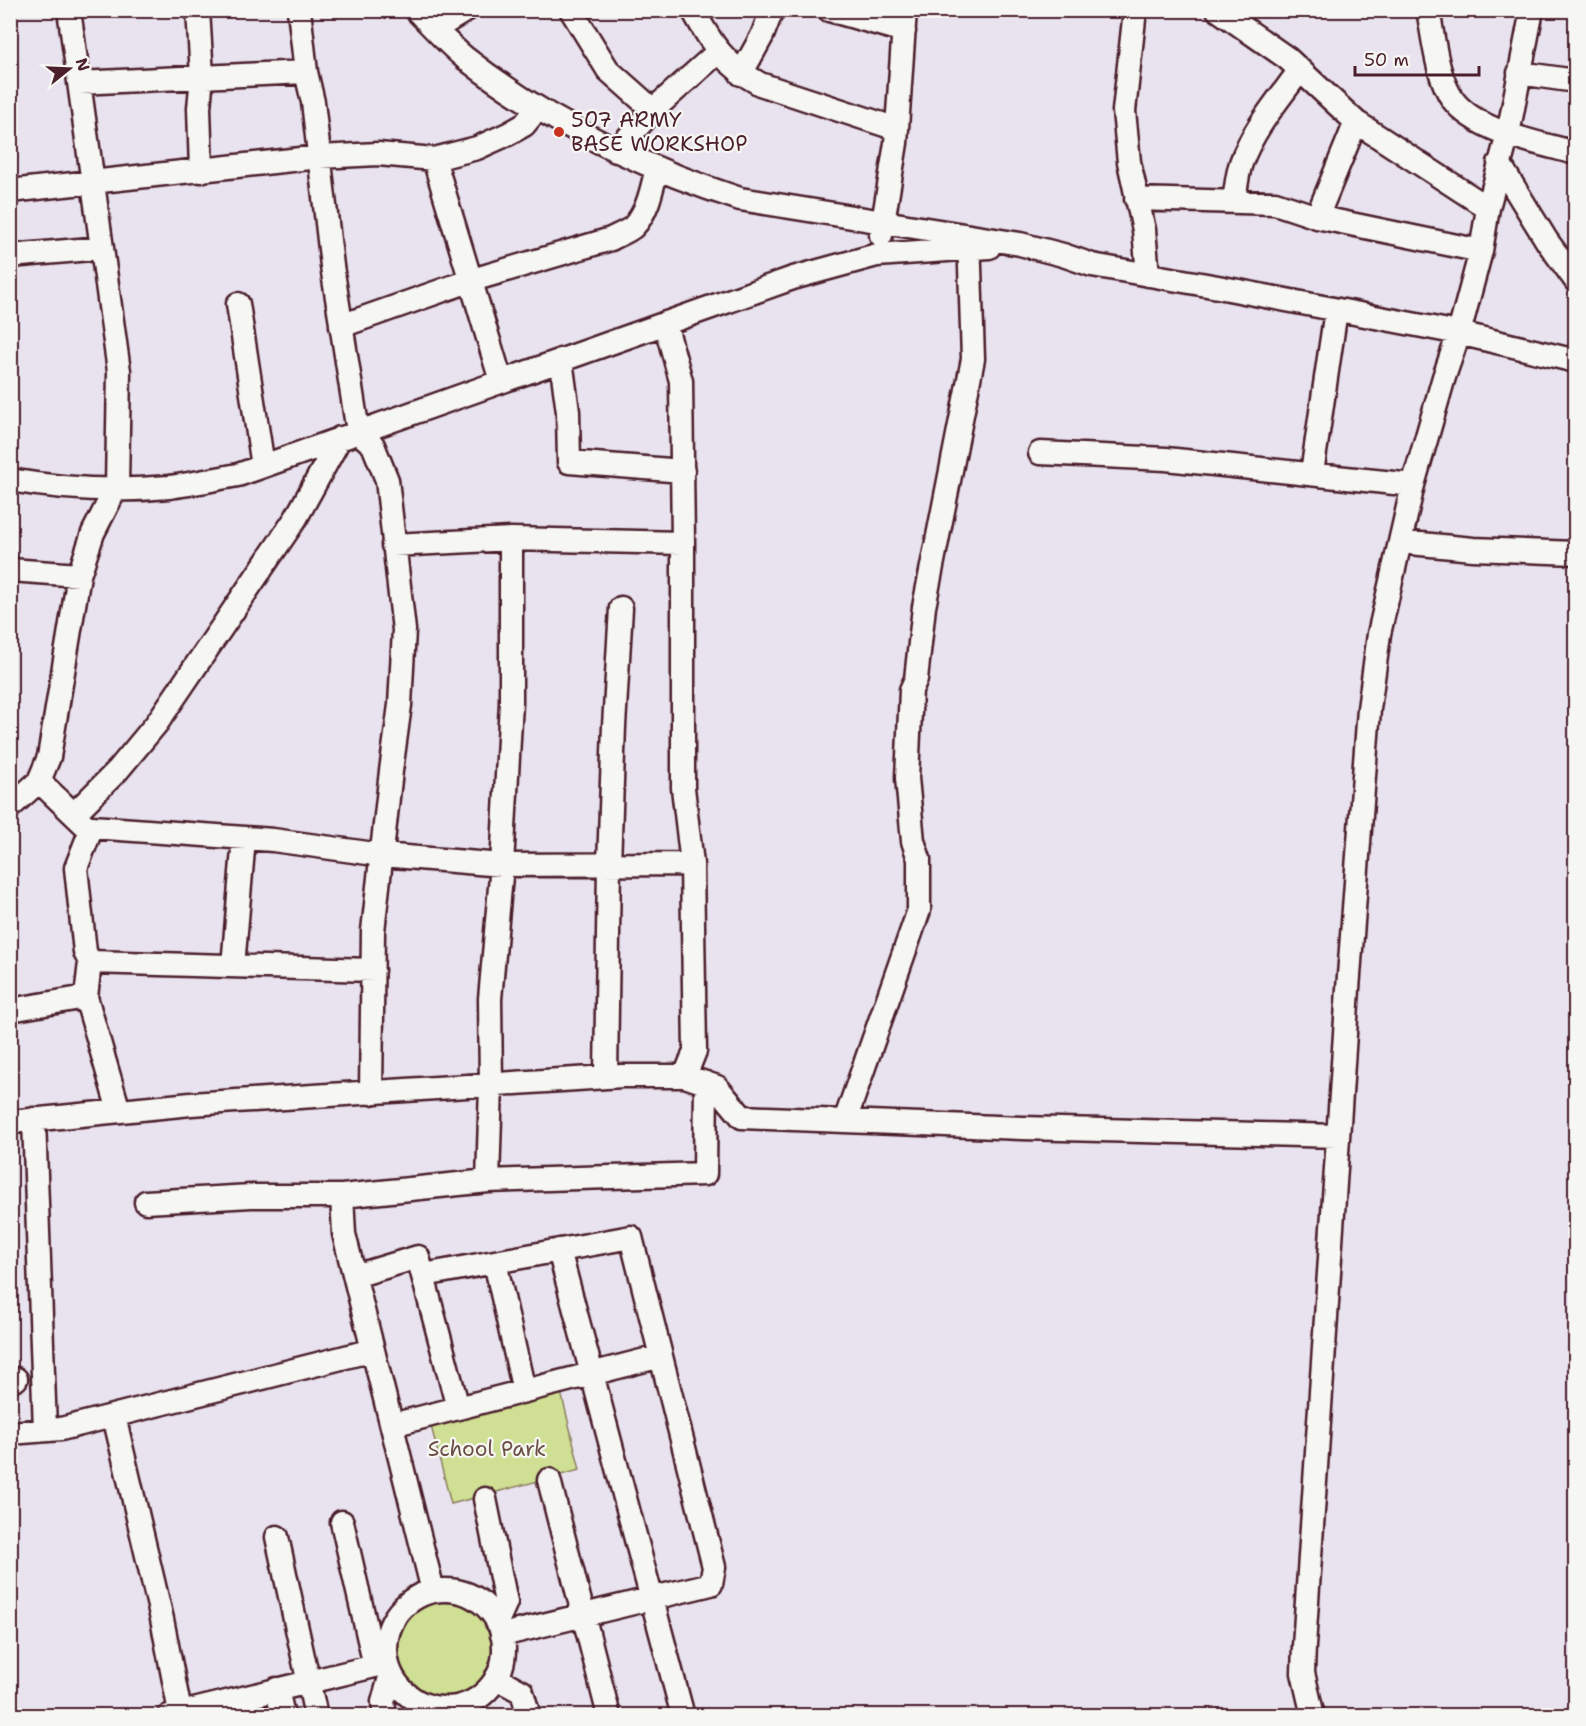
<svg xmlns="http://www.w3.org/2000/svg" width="1586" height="1726" font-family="'Shantell Sans',sans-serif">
<rect width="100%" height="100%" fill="#e9e3ef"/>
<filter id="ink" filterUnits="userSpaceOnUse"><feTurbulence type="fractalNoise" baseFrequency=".0167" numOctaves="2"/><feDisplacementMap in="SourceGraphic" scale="12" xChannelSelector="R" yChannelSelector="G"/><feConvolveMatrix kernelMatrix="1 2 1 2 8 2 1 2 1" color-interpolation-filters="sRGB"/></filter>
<g filter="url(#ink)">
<path fill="#cfdf93" stroke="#8c7f5f" stroke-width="1.5" d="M560 1388 580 1470 451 1504 429 1418Z
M443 1598 471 1602 489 1623 497 1639 495 1658 489 1677 476 1689 437 1699 415 1690 397 1674 394 1653 397 1634 409 1614 425 1602Z"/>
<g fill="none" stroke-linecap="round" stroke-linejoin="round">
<defs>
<path id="minor" d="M198 10 202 76 199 108 201 171
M299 10 306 72 313 102 332 266 358 432 373 445 387 480 404 630 400 705 391 771 373 931 371 1093
M416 10C432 26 448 44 465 58 547 122 642 167 740 199L1020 244 1063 255 1092 265 1218 287 1459 333 1576 361
M571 10 608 70 653 110
M693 10C712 45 725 65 760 84L897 129
M829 10 904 31
M1135 10 1124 111 1129 162 1144 230 1148 275
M1218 10 1287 58 1356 122 1488 208
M1428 10C1434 39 1436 75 1453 100 1477 132 1539 143 1576 153
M435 29 466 10
M1519 73 1576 81
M741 74 762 36 772 10
M79 83 306 72
M616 151 653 110 718 52
M434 159 501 381
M1499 163 1547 241 1576 281
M10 191 319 157 378 154 434 159 477 148 508 134 524 125 537 109
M1136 199 1275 203 1317 217 1481 251
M1234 201C1236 189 1237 175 1241 163 1253 129 1279 99 1300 70
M1317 217 1356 122
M881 235 896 143 905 10
M10 256 102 248
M238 304 263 466
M341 326 469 281 611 239C618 235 627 232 633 227 648 212 652 188 657 168
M561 360 568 412 569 462 683 471
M1040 453 1166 459 1413 485
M1312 473 1336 310
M10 480C62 489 116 492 169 487 192 484 215 479 238 475L793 278 877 255 989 247
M1400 542 1473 549 1576 553
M683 543V788L692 864 695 1051 685 1076
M393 545 511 539 683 543 681 381 665 323
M10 570 79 575
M39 781 86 826 92 827 273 840 382 855 502 865 692 864
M10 807 39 781 49 757 79 575 93 533 117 486 119 371 69 10
M74 814 118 770 157 723 296 518 340 438
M92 827 76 868 85 952 90 962 86 997 119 1111
M90 962 373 970
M233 966 244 838
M10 1010 86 997
M606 1077 609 864 614 726 621 608
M34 1119 45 1430
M845 1121 919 910V859L913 841 907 778 911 690 916 679 924 607 973 359 969 236
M10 1122 191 1104 622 1076H685L717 1087 742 1117 1022 1128 1338 1136
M488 1181 491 1085 490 999 502 865 511 703V539
M146 1202 251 1196H342
M559 1250 683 1716
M495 1262 524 1391
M424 1275 631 1237 714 1567 711 1584 502 1635
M355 1276 418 1257 458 1408
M10 1379H16
M114 1416 162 1619 180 1712
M392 1425 661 1356
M10 1433 61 1429 373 1350
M549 1480 609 1716
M485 1499 506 1602 497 1622
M342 1522 375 1666
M277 1537 316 1716
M386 1649a59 59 0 1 1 118 0a59 59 0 1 1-118 0Z
M433 1591 344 1234 342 1196 488 1181 705 1174 706 1083
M496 1678 522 1692 529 1716
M277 1689 283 1716
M169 1716 387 1663
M385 1716 383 1702 391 1674
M1313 1716 1303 1673 1304 1646 1348 989 1369 709 1379 634 1413 485 1444 377 1459 333 1481 251 1488 208 1508 134 1532 10"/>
</defs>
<use href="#minor" stroke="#4a1f2b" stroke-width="27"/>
<use href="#minor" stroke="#f6f6f2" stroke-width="22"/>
</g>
</g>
<circle fill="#c8321e" stroke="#f6f6f2" stroke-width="2" cx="559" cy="132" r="6"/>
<g text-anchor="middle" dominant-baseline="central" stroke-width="4.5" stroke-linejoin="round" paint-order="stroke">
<g font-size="21" fill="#4a1f2b" stroke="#f6f6f2" text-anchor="start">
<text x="571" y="120">507 ARMY<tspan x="571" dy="24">BASE WORKSHOP</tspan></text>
</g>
<g font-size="21" fill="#6b4f45" stroke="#f6f6f2">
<text x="487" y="1449">School Park</text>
</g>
</g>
<rect width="1586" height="1726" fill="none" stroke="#f6f6f2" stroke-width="36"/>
<rect x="18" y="18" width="1550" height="1690" fill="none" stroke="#4a1f2b" stroke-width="2" filter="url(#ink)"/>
<g transform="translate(69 69) rotate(72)" stroke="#f6f6f2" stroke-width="4.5" paint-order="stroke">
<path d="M0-4.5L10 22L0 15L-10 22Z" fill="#4a1f2b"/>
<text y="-9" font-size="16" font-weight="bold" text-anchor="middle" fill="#4a1f2b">N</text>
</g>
<path d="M1355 66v9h124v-9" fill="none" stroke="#4a1f2b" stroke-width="3"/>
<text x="1364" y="66" font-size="18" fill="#4a1f2b" stroke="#f6f6f2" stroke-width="4.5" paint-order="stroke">50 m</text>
</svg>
